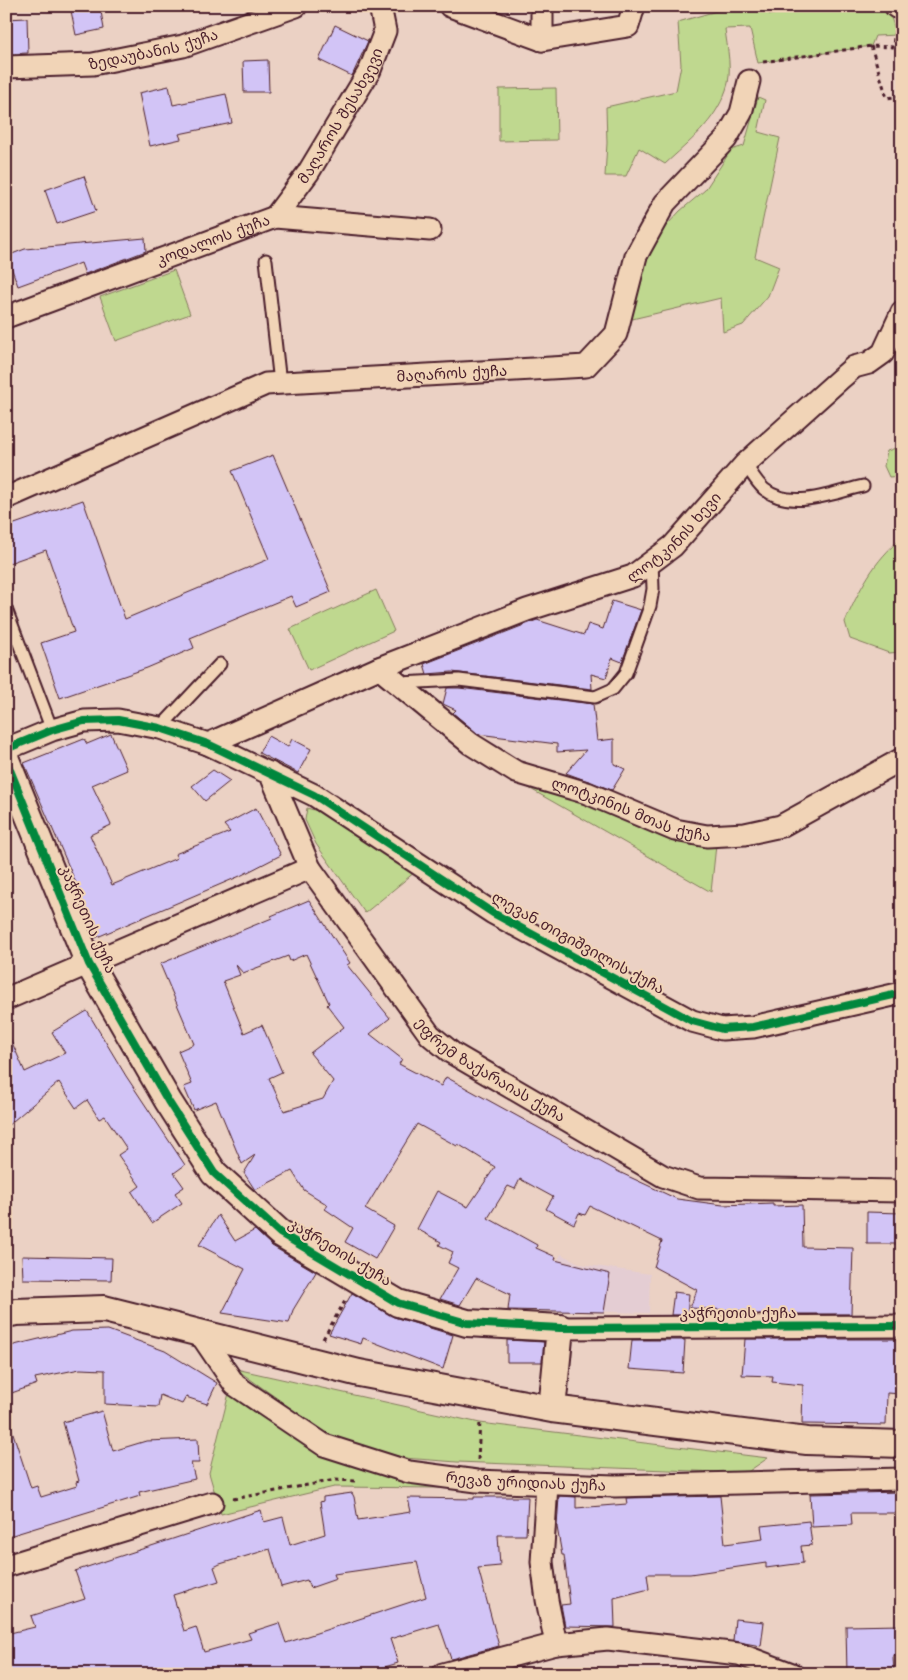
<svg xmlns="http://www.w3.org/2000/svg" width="908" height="1680" font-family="'Comic Neue','Noto Sans Georgian',sans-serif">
<rect width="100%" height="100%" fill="#ebd1c4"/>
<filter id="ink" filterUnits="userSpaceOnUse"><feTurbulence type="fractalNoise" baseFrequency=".02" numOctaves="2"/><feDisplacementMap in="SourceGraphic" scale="10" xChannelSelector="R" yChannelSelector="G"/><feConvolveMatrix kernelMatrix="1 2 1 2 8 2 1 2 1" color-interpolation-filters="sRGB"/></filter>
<g filter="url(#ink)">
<path fill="#e4cdd3" d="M561 1254 581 1264 650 1274 649 1313 553 1310 550 1276Z"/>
<path fill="#bfd88f" stroke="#847c5d" d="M734 6H767L770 15 801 6H887L897 35 875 36 871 46 758 63 750 28 725 29C727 47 733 72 726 90 715 122 689 142 665 164L639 148 626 176H605L607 143 606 107 676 91 681 65 678 22Z
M556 88 557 140 499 141V89Z
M758 97 765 100 758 132 780 138 755 257 779 267 768 296 743 325 723 332 721 298 628 320 640 272 654 239 680 211 705 190 731 150 744 146Z
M174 270 190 314 116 341 100 297Z
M902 446V476L889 477 884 466 887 451Z
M902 538V652L889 653 850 639 845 622C859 590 874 560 902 538Z
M376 590 394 631 309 670 290 629Z
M499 771 716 845 711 892Z
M307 808 324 813 415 872 365 913 316 844 305 820Z
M236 1369 480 1423 768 1458 746 1473 457 1462 404 1458 328 1435Z
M229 1393 316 1453 440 1488 334 1487 221 1514 209 1473Z"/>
<path fill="#d2c4f6" stroke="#4a1f2b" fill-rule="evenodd" d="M70 6H100L104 29 76 35Z
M27 18 28 53 6 54V19Z
M335 25 368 41 352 76 319 60Z
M268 60 269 92H244L243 61Z
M169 86 173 105 226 94 232 123 179 134 181 139 150 146 139 93Z
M84 176 96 211 57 224 45 190Z
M145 238 146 251 85 274 81 263 18 286 7 256 25 249Z
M273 455 331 592 296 607 291 596 190 638 194 648 147 668 60 698 41 643 74 632 46 550 6 564V527L83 500 125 619 269 559 232 471Z
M612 601 641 610 622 662 612 658 606 678 591 674 592 689 452 672 427 674 424 664 537 620 584 635 588 624 603 629Z
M447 688H459L593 704 597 741 614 739V764L625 769 612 790 566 773 586 750 557 752V744L478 734 453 713 456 710 443 704Z
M111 734 127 770 92 785 111 825 90 835 112 885 177 858 175 854 230 832 224 825 256 808 281 855 240 876 95 938 76 891 79 890 24 763 84 739 87 744Z
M268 736 288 747 292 739 311 749 298 773 259 753Z
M213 770 230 781 205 801 192 786Z
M309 900 350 963 347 965 390 1018 370 1034 402 1059 399 1064 441 1086 446 1077 619 1172 677 1199 723 1205 773 1203V1206L802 1205 803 1247 853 1248 851 1314H748V1311L690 1308 697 1290 654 1267 662 1241 590 1206 585 1215 579 1213 574 1224 546 1209 553 1197 520 1179 515 1189 508 1186 488 1218 537 1245 536 1248 556 1257 555 1260 610 1274 604 1312 508 1310 510 1294 476 1278 460 1305 440 1299 458 1268 448 1263 453 1252 439 1245 441 1242 417 1229 437 1191 468 1207 495 1167 458 1144 457 1146 417 1124 365 1209 394 1226 375 1259 345 1242 353 1228 325 1209 328 1205 304 1190 292 1171 255 1190 244 1173 255 1155 242 1164 216 1101 194 1110 184 1087 192 1084 178 1051 194 1044 160 964 272 918 271 916ZM306 954 329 1003 327 1005 344 1027 310 1053 333 1081 323 1099 284 1111 269 1078 282 1072 262 1025 244 1033 223 981 240 975 236 965 243 973 288 956 290 961Z
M87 1011 126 1076 185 1165 174 1173 184 1187 175 1193 182 1203 152 1223 132 1192 140 1186 118 1155 127 1149 105 1116 99 1119 87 1100 76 1108 59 1082 6 1127V1029L25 1072 65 1053 52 1032Z
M867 1212 902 1213V1244H867Z
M218 1215 235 1241 255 1230 272 1246 316 1272 293 1310 289 1323 222 1313 245 1269 199 1245Z
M22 1256 112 1258 111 1280 23 1279Z
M674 1292 689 1294 687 1315H671Z
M352 1293 394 1317 453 1335 443 1369 363 1338 361 1344 329 1334Z
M108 1330 165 1351 217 1383 207 1404 186 1397 182 1404 160 1395 158 1407 105 1404V1370L80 1369 35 1378 37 1384 6 1395V1347L72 1331Z
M745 1339H902V1394L887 1393 886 1425 802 1424 803 1385 772 1382 773 1376 742 1375Z
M507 1340 544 1342 542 1362H507Z
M632 1340H685L683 1373 629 1369Z
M102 1411 113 1451 146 1441 198 1439 199 1463H191L195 1479 139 1492 140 1496 6 1537V1424H10L31 1488 37 1486 41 1497 77 1486 76 1482 79 1481 63 1422Z
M902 1492V1513H851L852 1525 812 1527 810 1494Z
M352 1493 354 1497 358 1520 411 1512 408 1498 474 1499V1497H528L526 1535H498L500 1566 478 1568 499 1646 451 1659 439 1624 390 1639 398 1663 362 1674H6V1634L35 1627 31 1616 85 1599 75 1571 261 1510 264 1522 283 1517 290 1545 325 1534 320 1502 323 1501V1497ZM270 1549 281 1587 307 1580 310 1588 336 1579 334 1574 417 1562 426 1597 286 1643 279 1623 248 1633 251 1639 204 1652 196 1627 184 1631 173 1595 219 1581 214 1567 220 1564Z
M559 1496 576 1497V1508L627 1504 626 1498 720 1496 725 1544 763 1539 761 1526 809 1521 812 1545 801 1546 803 1563 766 1568V1563L690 1574H647L649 1589 614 1598 615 1627 565 1626 561 1605 570 1604 564 1555H562L557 1527Z
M735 1619 764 1622 761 1646 733 1641Z
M902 1625V1655H893L894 1674H847L846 1626Z"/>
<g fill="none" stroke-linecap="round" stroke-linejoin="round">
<defs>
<path id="service" d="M266 260 280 383
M745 464C751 472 756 482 764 489 791 511 832 493 863 486
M6 609 52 730
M400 683 459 680 595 697 613 689 626 673 650 606 653 589 652 561
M160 728 220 664"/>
<g id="minor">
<path d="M450 6 542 40 628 26 634 6"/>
<path d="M896 6V7"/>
<path d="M542 40V6"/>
<path id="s1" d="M6 67 93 64 183 46 296 6"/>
<path id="s2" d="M275 217 308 173 370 70 385 31 380 6"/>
<path id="s3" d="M6 317 275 217 430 230"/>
<path id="s4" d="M6 498 266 384 586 366 616 334 636 256 665 203 726 139 741 113 749 81"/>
<path id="s5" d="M379 668 471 744 516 772 587 793 675 830 707 836 745 834 781 826 902 759"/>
<path id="s6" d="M208 744 379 668 527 610 633 576 673 546 745 464 840 379 854 367 869 363 883 353 902 312"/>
<path d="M6 749 52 730 84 721 118 720 160 728 208 744 314 795 493 913 692 1021 722 1029 753 1027 902 993"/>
<path id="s7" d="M270 773 310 868 430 1035 452 1053 663 1176 699 1188 902 1191"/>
<path d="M6 999 310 868"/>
<path d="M560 1328 902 1326"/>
<path id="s8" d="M199 1332 235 1385 324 1445 409 1472 477 1481 615 1486 902 1479"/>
<path d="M547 1485 542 1562 547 1600 556 1644"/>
<path d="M6 1566 212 1503"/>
<path d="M443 1674 556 1644 608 1639 739 1654 792 1674"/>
</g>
<path id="tertiary" d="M6 760 89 964 168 1101 214 1173 280 1233 398 1303 467 1323 560 1328 552 1409
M6 1314 16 1312 104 1309 359 1373 552 1409 807 1441 902 1444"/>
</defs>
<use href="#service" stroke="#4a1f2b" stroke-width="15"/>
<use href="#minor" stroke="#4a1f2b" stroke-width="25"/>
<use href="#tertiary" stroke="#4a1f2b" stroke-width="30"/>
<path stroke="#4a1f2b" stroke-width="3" stroke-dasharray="4 4" stroke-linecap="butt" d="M871 46 887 98 902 96
M763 62 871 46 893 47 895 28
M323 1339 345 1301
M478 1460 480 1421
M233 1499 335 1480 355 1481"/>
<use href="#service" stroke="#f1d4b7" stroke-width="11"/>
<use href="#minor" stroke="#f1d4b7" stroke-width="21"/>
<use href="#tertiary" stroke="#f1d4b7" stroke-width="26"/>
<defs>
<path id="cycleway" d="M6 749 52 730 84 721 118 720 160 728 208 744 314 795 493 913 692 1021 722 1029 753 1027 902 993
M6 760 89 964 168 1101 214 1173 280 1233 398 1303 467 1323 560 1328 902 1326"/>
</defs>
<use href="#cycleway" stroke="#f1d4b7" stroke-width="11"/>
<use href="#cycleway" stroke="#00873e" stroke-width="8"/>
</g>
</g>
<g text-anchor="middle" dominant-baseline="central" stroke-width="4" stroke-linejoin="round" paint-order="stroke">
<g font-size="15" fill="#4a1f2b" stroke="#f1d4b7">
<text stroke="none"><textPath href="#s1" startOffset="149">ზედაუბანის ქუჩა</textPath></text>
<text stroke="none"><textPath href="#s2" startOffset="121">მაღაროს შესახვევი</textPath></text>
<text stroke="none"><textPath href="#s3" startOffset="221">კოდალოს ქუჩა</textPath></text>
<text stroke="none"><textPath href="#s4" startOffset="470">მაღაროს ქუჩა</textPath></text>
<text stroke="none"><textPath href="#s6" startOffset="514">ლოტკინის ხევი</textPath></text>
<text stroke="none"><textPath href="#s5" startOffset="294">ლოტკინის მთას ქუჩა</textPath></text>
<text transform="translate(88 919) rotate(66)">კაჭრეთის ქუჩა</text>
<text transform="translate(578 943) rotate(29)">ლევან თიგიშვილის ქუჩა</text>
<text stroke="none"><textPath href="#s7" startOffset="378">ეფრემ ზაქარაიას ქუჩა</textPath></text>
<text transform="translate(340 1252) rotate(31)">კაჭრეთის ქუჩა</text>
<text x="738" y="1313">კაჭრეთის ქუჩა</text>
<text stroke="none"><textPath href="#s8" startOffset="378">რევაზ ურიდიას ქუჩა</textPath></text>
</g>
</g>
<rect width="908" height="1680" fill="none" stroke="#f1d4b7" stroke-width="25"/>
<rect x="12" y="12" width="883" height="1655" fill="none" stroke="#4a1f2b" stroke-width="2" filter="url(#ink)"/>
</svg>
